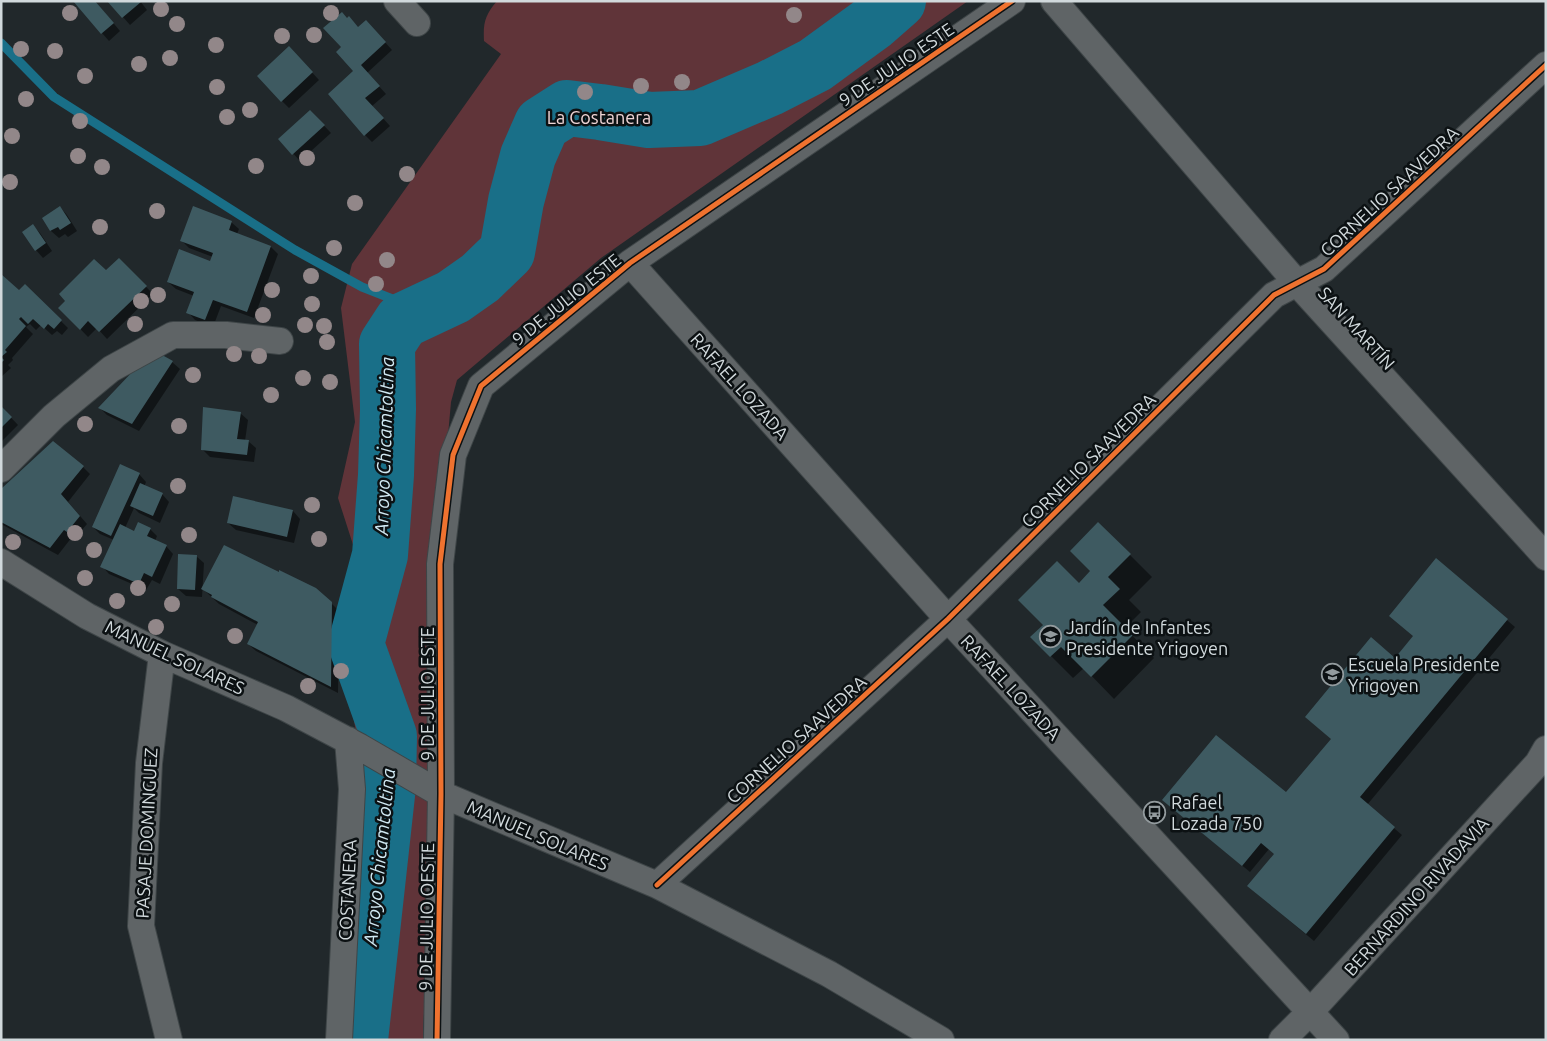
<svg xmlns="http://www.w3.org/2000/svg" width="1547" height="1041" font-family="Ubuntu,sans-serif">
<rect width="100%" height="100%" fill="#21282b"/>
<path fill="#603439" d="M497 1H968L601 258 457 380 451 402 427 670 441 794 423 1027V1040H345L360 756 342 650 357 557 338 498 355 422 341 308 352 264 501 54 484 41C483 23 485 15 497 1Z"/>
<path fill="#0007" d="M95 1 120 31 109 41 102 33Z
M109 1H140L147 10 130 25Z
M359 29H373L392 50 367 73 386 94 372 106 390 126 372 142 365 135 355 71Z
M296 55 319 80 289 108 282 101Z
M310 111 331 133 300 161 280 139Z
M60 207 67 215 77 231 68 237 65 234 59 238 51 231 43 218Z
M231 222 239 229 237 234 271 247 278 254 254 318 221 306 213 327 195 320 188 312 194 296 176 289 168 282 211 263 213 257 189 248 181 240Z
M33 226 40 233 52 251 43 258 36 250 24 232Z
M119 259 153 294 107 339 97 328 88 337 60 308 67 301 106 272Z
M1 276 19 292 25 286 68 328 62 335 57 331 52 335 41 325 36 330 30 324 26 327 33 334 12 358 13 360 8 365 11 368 1 377Z
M172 362 180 369 139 431 107 415 100 408Z
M1 407 18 425 1 442Z
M240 413 248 420 245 441H248L256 448 254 462 210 457 202 449Z
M83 467 90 474 68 502 87 524 75 538 72 537 58 555 1 524V491Z
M139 474 146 482 144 487 162 494 169 502 160 523 139 513 134 508 125 528 135 532 150 529 157 536 155 541 166 546 173 554 160 584 152 580 146 590 109 574 102 566 114 540 100 534 93 527Z
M293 511 300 519 294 543 236 530 228 523Z
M1098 523 1152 577 1129 600 1141 612 1125 628 1154 658 1114 699 1084 668 1073 678 1032 637 1092 571Z
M196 556 204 563 202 597 186 596 178 589Z
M1436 560 1515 627 1367 805 1402 835 1314 941 1256 893 1275 854 1269 849 1250 872 1171 807 1286 794 1332 739 1306 717 1396 659 1414 637Z
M280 574 331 603 339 611 338 693 256 651 248 644 258 625 219 604 203 589Z"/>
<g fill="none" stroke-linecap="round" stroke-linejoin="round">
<path stroke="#196f88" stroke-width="9" d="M1 43 54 97 295 250 362 287 423 311"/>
<path stroke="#196f88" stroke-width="56" d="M360 1040 388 786 389 736 356 644 380 555 386 475 388 409 387 344 402 321 453 297 480 278 507 252 516 201 528 156 542 124 567 108 600 112 649 120 700 118 770 88 815 65 874 22 898 1"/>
</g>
<path fill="#3e5a61" d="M73 1H95L114 23 101 34Z
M107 1H140L141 2 122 18Z
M342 12 347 18 349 16 358 27 366 20 386 42 361 65 380 86 365 98 384 118 364 136 328 94 353 71 336 52 341 47 323 28Z
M289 46 313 72 281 102 257 76Z
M310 110 325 125 292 155 278 139Z
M60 206 71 223 60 230 58 227 50 231 42 218Z
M193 206 232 221 229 230 271 246 247 312 213 300 205 320 186 313 194 292 167 282 179 249 210 261 213 253 180 241Z
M33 224 46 243 35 251 22 232Z
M119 258 147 286 99 332 88 321 80 330 58 308 65 301 59 294 94 259 106 270Z
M1 274 19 290 25 284 62 320 54 329 48 324 44 329 33 319 28 324 21 317 19 319 26 326 5 350 7 352 1 357 4 360 1 363Z
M153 350 173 361 132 424 98 408Z
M1 406 12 417 1 428Z
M203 407 241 412 237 439 249 440 247 455 201 450Z
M53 441 84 466 61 494 80 516 67 532 64 530 50 548 1 522V489Z
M120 464 140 473 111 536 92 527Z
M140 483 163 493 153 516 130 506Z
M233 496 293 510 287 537 227 523Z
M138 522 151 528 147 536 167 545 152 577 144 573 139 584 100 567 120 524 134 531Z
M1098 522 1131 554 1108 577 1120 589 1103 605 1133 635 1091 677 1061 647 1050 657 1030 637 1043 625 1018 600 1057 561 1079 583 1090 571 1070 551Z
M224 545 279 572V570L316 588 332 602 331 687 247 644 258 622 211 597 212 595 201 589Z
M178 554 197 555 195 590 177 589Z
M1436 558 1508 619 1360 797 1395 827 1306 934 1247 886 1274 854 1261 843 1242 866 1162 800 1216 735 1286 792 1331 739 1305 717 1371 637 1395 658 1413 636 1389 616Z"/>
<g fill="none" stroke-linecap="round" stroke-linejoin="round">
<defs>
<path id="minor" d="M397 1 417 23
M1054 1 1296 282 1546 557
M630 263 948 619 1336 1040
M1 469 54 416 111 369 173 335H226L280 341
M1 562 87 616 162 654 286 708 360 747 441 794 657 885 829 974 941 1040
M162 654 149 763 141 926 169 1040
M657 885 948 619 1274 295 1324 269 1546 65
M339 1040 352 789 348 740
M437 1040 441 794 440 564 453 455 481 386 630 263 1012 1
M1282 1040 1311 1011 1538 763 1546 749"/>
</defs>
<use href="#minor" stroke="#3e4547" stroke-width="28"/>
<use href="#minor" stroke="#5f6466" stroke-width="26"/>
<defs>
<path id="cycleway" d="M657 885 948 619 1274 295 1324 269 1546 65
M437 1040 441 794 440 564 453 455 481 386 630 263 1012 1"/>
</defs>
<use href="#cycleway" stroke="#0c1113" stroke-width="8"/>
<use href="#cycleway" stroke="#ef722f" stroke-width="5"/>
</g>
<g fill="#928789">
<circle cx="161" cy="9" r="8"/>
<circle cx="70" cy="13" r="8"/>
<circle cx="331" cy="13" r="8"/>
<circle cx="794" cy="15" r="8"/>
<circle cx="177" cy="24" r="8"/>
<circle cx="314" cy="35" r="8"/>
<circle cx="282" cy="36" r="8"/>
<circle cx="216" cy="45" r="8"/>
<circle cx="21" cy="49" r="8"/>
<circle cx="55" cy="51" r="8"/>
<circle cx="170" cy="58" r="8"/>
<circle cx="139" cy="64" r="8"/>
<circle cx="85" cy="76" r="8"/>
<circle cx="682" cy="82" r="8"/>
<circle cx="641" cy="86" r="8"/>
<circle cx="217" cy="87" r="8"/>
<circle cx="585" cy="92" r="8"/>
<circle cx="26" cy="99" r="8"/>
<circle cx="250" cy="110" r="8"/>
<circle cx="227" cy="117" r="8"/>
<circle cx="80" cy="121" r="8"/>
<circle cx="12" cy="136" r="8"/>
<circle cx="78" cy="156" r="8"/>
<circle cx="307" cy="158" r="8"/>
<circle cx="256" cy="166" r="8"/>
<circle cx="102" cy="167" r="8"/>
<circle cx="407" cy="174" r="8"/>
<circle cx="10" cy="182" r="8"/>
<circle cx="355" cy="203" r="8"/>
<circle cx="157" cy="211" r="8"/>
<circle cx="100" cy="227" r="8"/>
<circle cx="334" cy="248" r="8"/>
<circle cx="387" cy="260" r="8"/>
<circle cx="311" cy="276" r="8"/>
<circle cx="376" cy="284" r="8"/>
<circle cx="272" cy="290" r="8"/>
<circle cx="158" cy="295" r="8"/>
<circle cx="141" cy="301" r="8"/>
<circle cx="312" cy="304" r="8"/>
<circle cx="263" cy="315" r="8"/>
<circle cx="135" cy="324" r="8"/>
<circle cx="305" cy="325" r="8"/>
<circle cx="324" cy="326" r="8"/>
<circle cx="327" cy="342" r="8"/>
<circle cx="234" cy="354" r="8"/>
<circle cx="259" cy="356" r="8"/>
<circle cx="193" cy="375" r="8"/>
<circle cx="303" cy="378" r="8"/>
<circle cx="330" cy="382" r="8"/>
<circle cx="271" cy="395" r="8"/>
<circle cx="85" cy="424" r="8"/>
<circle cx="179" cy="426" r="8"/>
<circle cx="178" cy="486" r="8"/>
<circle cx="312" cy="505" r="8"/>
<circle cx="75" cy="533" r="8"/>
<circle cx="189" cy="535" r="8"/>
<circle cx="319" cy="539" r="8"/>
<circle cx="13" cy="542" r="8"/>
<circle cx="94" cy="550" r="8"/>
<circle cx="85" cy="578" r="8"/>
<circle cx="138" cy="588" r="8"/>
<circle cx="117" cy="601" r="8"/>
<circle cx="172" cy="604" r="8"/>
<circle cx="156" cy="627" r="8"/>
<circle cx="235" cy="636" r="8"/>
<circle cx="341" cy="671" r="8"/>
<circle cx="308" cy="686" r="8"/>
</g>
<defs>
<symbol id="school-ring" viewBox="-11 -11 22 22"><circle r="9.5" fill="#0c1113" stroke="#939b9e" stroke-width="1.5"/><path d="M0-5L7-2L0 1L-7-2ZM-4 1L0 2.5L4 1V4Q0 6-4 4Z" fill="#939b9e"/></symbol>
<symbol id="bus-ring" viewBox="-11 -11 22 22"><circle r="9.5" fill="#0c1113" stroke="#939b9e" stroke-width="1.5"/><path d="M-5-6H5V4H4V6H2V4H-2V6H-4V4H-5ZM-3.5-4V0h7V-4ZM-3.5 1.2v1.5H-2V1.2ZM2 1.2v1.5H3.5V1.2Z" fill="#939b9e"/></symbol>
</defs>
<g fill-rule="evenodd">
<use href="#school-ring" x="1038" y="624" width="25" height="25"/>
<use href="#school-ring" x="1320" y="662" width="25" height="25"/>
<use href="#bus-ring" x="1142" y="800" width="25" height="25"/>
</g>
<g text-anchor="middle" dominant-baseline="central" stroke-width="5" stroke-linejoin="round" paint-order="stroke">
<g font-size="18" fill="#d1d9dc" stroke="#0c1113">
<text transform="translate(896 64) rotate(-34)">9 DE JULIO ESTE</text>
<text transform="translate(1389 191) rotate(-43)">CORNELIO SAAVEDRA</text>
<text transform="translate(566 299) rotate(-39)">9 DE JULIO ESTE</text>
<text transform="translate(1357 328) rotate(48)">SAN MARTÍN</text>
<text transform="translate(740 386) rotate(48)">RAFAEL LOZADA</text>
<text transform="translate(1088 460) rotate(-45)">CORNELIO SAAVEDRA</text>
<text transform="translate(175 657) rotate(25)">MANUEL SOLARES</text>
<text transform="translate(1011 687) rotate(47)">RAFAEL LOZADA</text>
<text transform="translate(427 694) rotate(-90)">9 DE JULIO ESTE</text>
<text transform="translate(796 739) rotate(-42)">CORNELIO SAAVEDRA</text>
<text transform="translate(146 833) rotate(-87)">PASAJE DOMINGUEZ</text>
<text transform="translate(538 835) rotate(23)">MANUEL SOLARES</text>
<text transform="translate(347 890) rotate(-87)">COSTANERA</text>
<text transform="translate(1416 896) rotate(-48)">BERNARDINO RIVADAVIA</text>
<text transform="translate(426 917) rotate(-89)">9 DE JULIO OESTE</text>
</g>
<g font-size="18" fill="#efd5d6" stroke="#0c1113">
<text x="599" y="117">La Costanera</text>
</g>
<g font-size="18" fill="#d1d9dc" stroke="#0c1113" text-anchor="start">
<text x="1066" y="627">Jardín de Infantes<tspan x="1066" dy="21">Presidente Yrigoyen</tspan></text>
<text x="1348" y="664">Escuela Presidente<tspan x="1348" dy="21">Yrigoyen</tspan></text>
<text x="1171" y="802">Rafael<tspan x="1171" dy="21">Lozada 750</tspan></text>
</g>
<g font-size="19" font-style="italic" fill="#d1e9f3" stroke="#0c1113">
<text transform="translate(384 446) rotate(-88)">Arroyo Chicamtoltina</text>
<text transform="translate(379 857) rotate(-84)">Arroyo Chicamtoltina</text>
</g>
</g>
<rect width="1547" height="1041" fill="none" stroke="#d1d9dc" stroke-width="5"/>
</svg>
